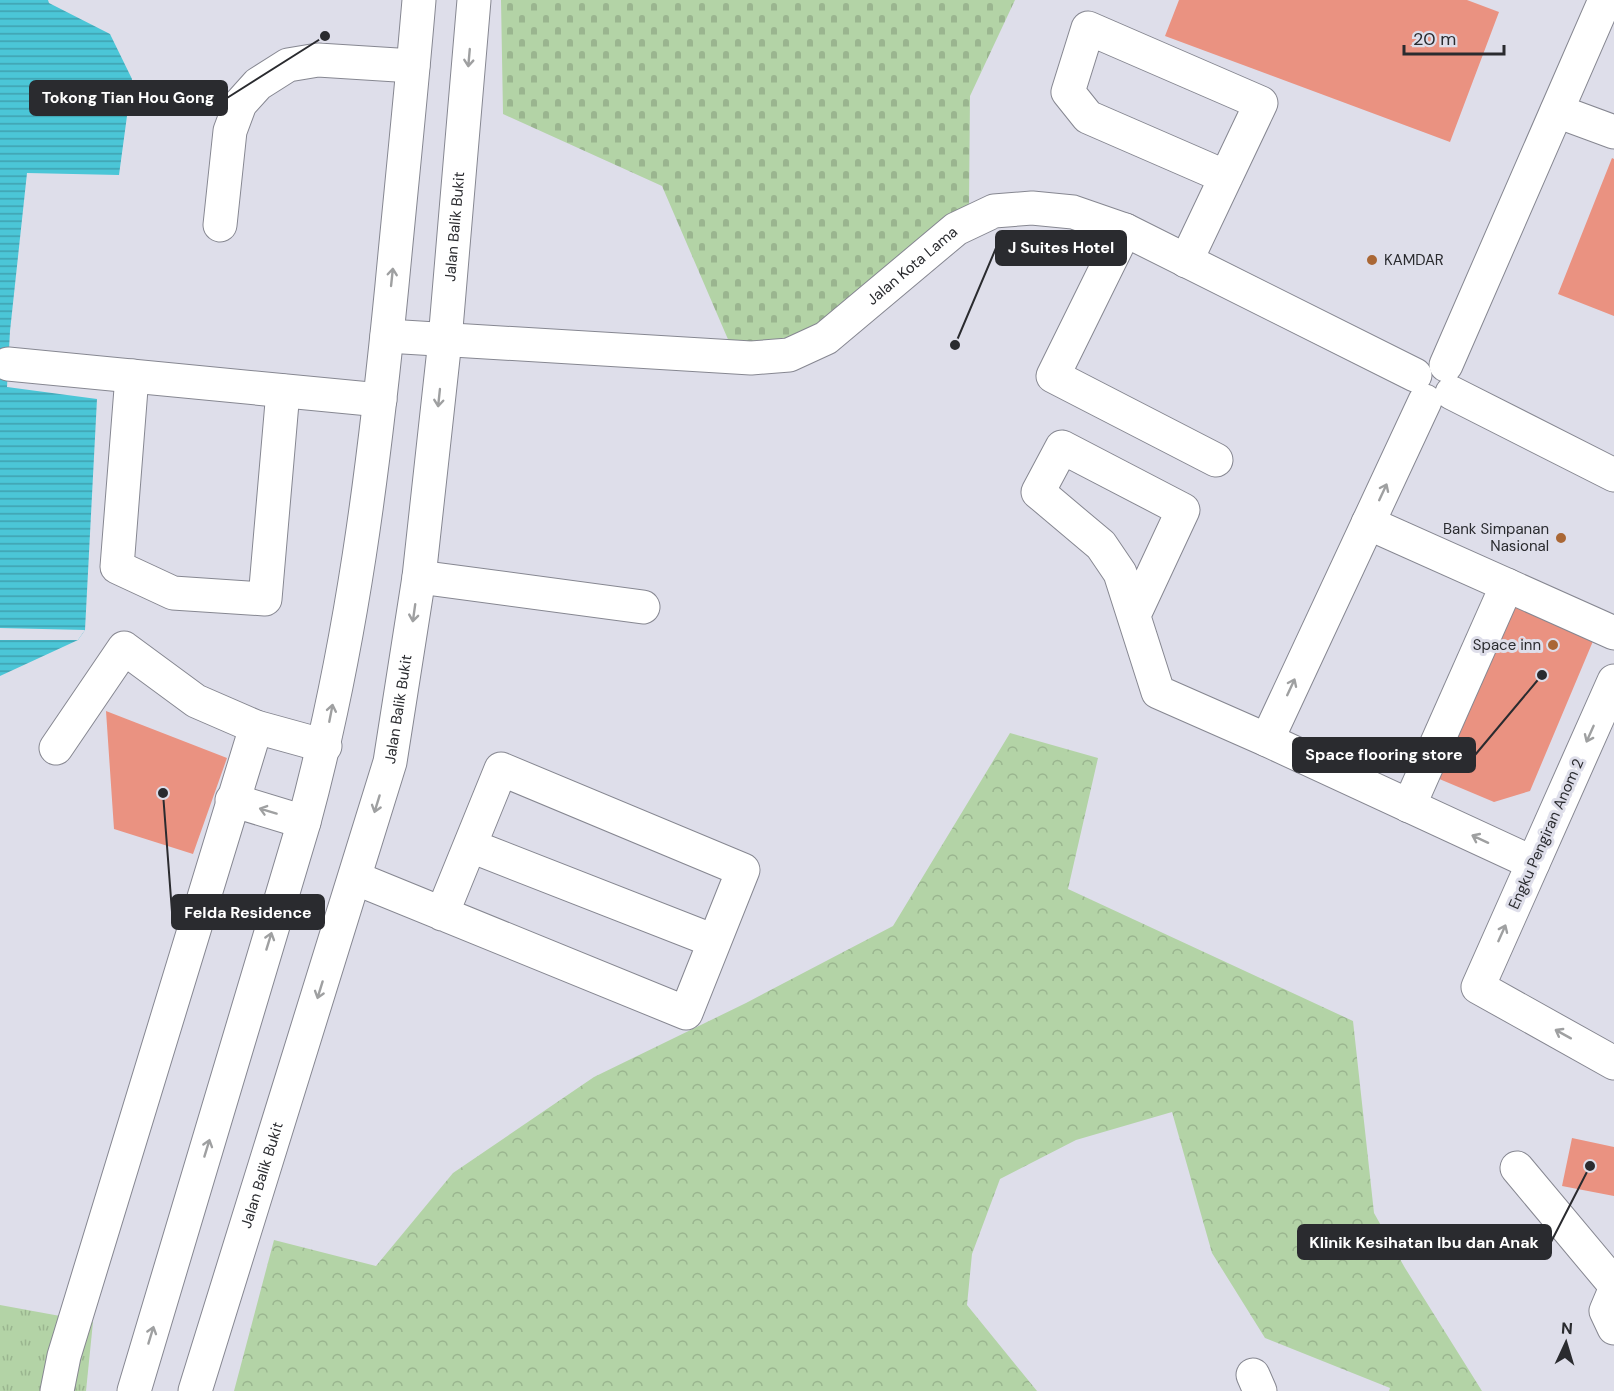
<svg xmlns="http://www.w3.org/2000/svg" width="1614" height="1391" font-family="'DM Sans',sans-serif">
<defs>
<pattern id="grass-tufts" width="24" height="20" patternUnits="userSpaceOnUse" patternTransform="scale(1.5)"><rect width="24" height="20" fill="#b3d3a6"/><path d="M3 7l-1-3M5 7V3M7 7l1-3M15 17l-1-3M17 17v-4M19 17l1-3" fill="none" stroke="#9ab58f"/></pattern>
<pattern id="forest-crowns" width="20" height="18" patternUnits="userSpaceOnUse" patternTransform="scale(1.5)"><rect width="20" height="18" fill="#b3d3a6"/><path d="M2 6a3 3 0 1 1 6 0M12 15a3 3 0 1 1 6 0" fill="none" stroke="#9ab58f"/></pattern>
<pattern id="cemetery-stones" width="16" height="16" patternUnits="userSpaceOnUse" patternTransform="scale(1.5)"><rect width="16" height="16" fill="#b3d3a6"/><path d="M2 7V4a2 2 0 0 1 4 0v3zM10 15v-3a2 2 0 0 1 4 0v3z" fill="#9ab58f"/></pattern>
<pattern id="water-rules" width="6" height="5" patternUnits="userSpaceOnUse" patternTransform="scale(1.5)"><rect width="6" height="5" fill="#4bc6d7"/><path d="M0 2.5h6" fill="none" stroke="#3fa1af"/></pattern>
</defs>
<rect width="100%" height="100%" fill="#dedeea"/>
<path fill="url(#grass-tufts)" d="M0 1305 93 1322 86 1391H0Z"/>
<path fill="url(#forest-crowns)" d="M1010 733 1098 758 1068 889 1353 1021 1374 1213 1405 1268 1482 1391H1389L1390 1388 1265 1338 1212 1253 1172 1112 1076 1140 1000 1179 972 1254 967 1305 1037 1391H234L274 1240 376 1266 453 1173 594 1077 746 1003 893 926Z"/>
<path fill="url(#cemetery-stones)" d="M501 0H1015L970 96 969 206 805 338 730 344 662 186 503 114Z"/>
<path fill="url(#water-rules)" d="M0 0H48L49 3 110 34 132 79 119 175 27 173 10 331 7 387 97 399 85 630 78 640 0 676Z"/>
<path fill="#dedeea" d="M0 628 85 630 78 640H0Z"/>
<path fill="#ea9281" d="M1179 0H1467L1499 12 1450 142 1165 36Z
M1612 158 1614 159V316L1558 294Z
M1514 598 1596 634 1530 791 1494 802 1437 778Z
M106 711 227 758 193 854 114 829Z
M1572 1138 1614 1147V1196L1562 1186Z"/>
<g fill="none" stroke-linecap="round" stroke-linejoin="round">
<defs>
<g id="minor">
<path d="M1557 111 1614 132"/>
<path d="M220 225 230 131 240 104 258 84 288 65 318 60 413 66"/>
<path d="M1125 230 1053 376 1216 460"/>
<path d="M1186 261 1261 103 1088 28 1068 92 1088 117 1226 177"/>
<path id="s1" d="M387 336 751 358 789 355 826 338 956 229 994 211 1032 208 1073 212 1125 230 1415 375"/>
<path d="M8 364 380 400"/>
<path d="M1446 365 1605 0"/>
<path d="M132 376 117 567 173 593 265 599 283 391"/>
<path d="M1452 393 1614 475"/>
<path d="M1368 523 1614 633"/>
<path d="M419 577 643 607"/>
<path d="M1134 615 1183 510 1062 447 1038 492 1101 545 1120 573 1158 692 1267 740 1533 863"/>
<path d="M1614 681 1478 987 1614 1063"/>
<path d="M1267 740 1425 401"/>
<path d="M56 748 124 648 196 701 256 727 325 746"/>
<path d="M232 800 304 822"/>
<path d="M1409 806 1507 585"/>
<path d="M471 846 714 941"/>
<path d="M355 878 686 1013 743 870 501 769 442 914"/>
<path d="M1517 1168 1614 1284"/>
<path d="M1614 1292 1606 1311 1614 1328"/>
<path d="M1253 1375 1260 1391"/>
<path d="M57 1391 64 1356 256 727"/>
</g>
<g id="major">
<path d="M134 1391 304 822C352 645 374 467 392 285 401 190 411 95 419 0"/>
<path id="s2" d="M195 1391 390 762 419 577 445 340 474 0"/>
</g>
</defs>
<use href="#minor" stroke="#868791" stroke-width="35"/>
<use href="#major" stroke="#868791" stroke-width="35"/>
<use href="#minor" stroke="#fff" stroke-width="33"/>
<use href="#major" stroke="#fff" stroke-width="33"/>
</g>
<defs><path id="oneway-shaft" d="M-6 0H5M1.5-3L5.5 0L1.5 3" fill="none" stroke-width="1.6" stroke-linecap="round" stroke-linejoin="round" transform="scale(1.5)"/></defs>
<g stroke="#9fa0a1">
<use href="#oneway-shaft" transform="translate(469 58) rotate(95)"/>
<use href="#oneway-shaft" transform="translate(392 277) rotate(-84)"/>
<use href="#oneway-shaft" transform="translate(439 398) rotate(96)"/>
<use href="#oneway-shaft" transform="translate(1383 492) rotate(-65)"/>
<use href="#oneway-shaft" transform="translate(414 613) rotate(98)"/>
<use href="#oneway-shaft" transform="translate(1291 687) rotate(-65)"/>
<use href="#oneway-shaft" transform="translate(331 713) rotate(-79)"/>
<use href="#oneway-shaft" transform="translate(1590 734) rotate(114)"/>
<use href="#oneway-shaft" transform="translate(377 804) rotate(107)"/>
<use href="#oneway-shaft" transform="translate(268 811) rotate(-163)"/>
<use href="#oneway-shaft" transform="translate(1480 839) rotate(-155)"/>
<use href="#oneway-shaft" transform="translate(1502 933) rotate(-66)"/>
<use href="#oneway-shaft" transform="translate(269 941) rotate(-73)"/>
<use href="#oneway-shaft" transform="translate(320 990) rotate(107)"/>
<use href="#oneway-shaft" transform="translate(1563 1034) rotate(-151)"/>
<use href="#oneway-shaft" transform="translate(207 1148) rotate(-73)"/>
<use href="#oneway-shaft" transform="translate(151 1335) rotate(-73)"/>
</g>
<g fill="#aa6735" stroke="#dedeea" stroke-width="2">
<circle cx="1372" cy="260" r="6"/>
<circle cx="1561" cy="538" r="6"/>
<circle cx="1553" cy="645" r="6"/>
</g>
<g text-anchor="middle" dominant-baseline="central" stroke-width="6" stroke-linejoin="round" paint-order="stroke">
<g font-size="15" fill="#2a2b2f" stroke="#dedeea">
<text stroke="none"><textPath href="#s2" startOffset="1198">Jalan Balik Bukit</textPath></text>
<text stroke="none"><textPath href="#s1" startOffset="556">Jalan Kota Lama</textPath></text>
<text stroke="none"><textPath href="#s2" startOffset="712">Jalan Balik Bukit</textPath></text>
<text transform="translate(1546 834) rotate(-66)">Engku Pengiran Anom 2</text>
<text stroke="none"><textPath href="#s2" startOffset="226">Jalan Balik Bukit</textPath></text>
</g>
<g font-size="15" fill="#2a2b2f" stroke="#dedeea" text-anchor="end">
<text x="1384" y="260" text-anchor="start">KAMDAR</text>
<text x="1549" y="529">Bank Simpanan<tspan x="1549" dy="17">Nasional</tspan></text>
<text x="1541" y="645">Space inn</text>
</g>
</g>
<path fill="none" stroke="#2a2b2f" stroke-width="2" d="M325 36L227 98M955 345L996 248M1542 675L1475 755M163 793L172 912M1590 1166L1551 1242"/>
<g fill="#2a2b2f" stroke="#dedeea" stroke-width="2">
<circle cx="325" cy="36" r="6"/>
<circle cx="955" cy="345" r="6"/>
<circle cx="1542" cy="675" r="6"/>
<circle cx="163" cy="793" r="6"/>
<circle cx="1590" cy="1166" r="6"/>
</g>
<g fill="#2a2b2f" stroke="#2a2b2f" stroke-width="2">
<rect x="30" y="81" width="197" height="34" rx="6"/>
<rect x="996" y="231" width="130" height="34" rx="6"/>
<rect x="1293" y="738" width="182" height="34" rx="6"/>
<rect x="172" y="895" width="152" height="34" rx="6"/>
<rect x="1298" y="1225" width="253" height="34" rx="6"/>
</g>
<g font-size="16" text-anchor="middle" font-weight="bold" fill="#fff">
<text x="128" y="103">Tokong Tian Hou Gong</text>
<text x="1061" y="253">J Suites Hotel</text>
<text x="1384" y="760">Space flooring store</text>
<text x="248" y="918">Felda Residence</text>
<text x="1424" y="1248">Klinik Kesihatan Ibu dan Anak</text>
</g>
<g transform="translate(1566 1343) rotate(4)" stroke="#dedeea" stroke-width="4.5" paint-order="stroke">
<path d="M0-4.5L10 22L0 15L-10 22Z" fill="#2a2b2f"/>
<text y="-9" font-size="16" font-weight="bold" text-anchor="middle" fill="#2a2b2f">N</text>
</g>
<path d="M1404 45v9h100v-9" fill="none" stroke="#2a2b2f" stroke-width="3"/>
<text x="1413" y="45" font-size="18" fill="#2a2b2f" stroke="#dedeea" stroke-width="4.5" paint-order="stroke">20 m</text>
</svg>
